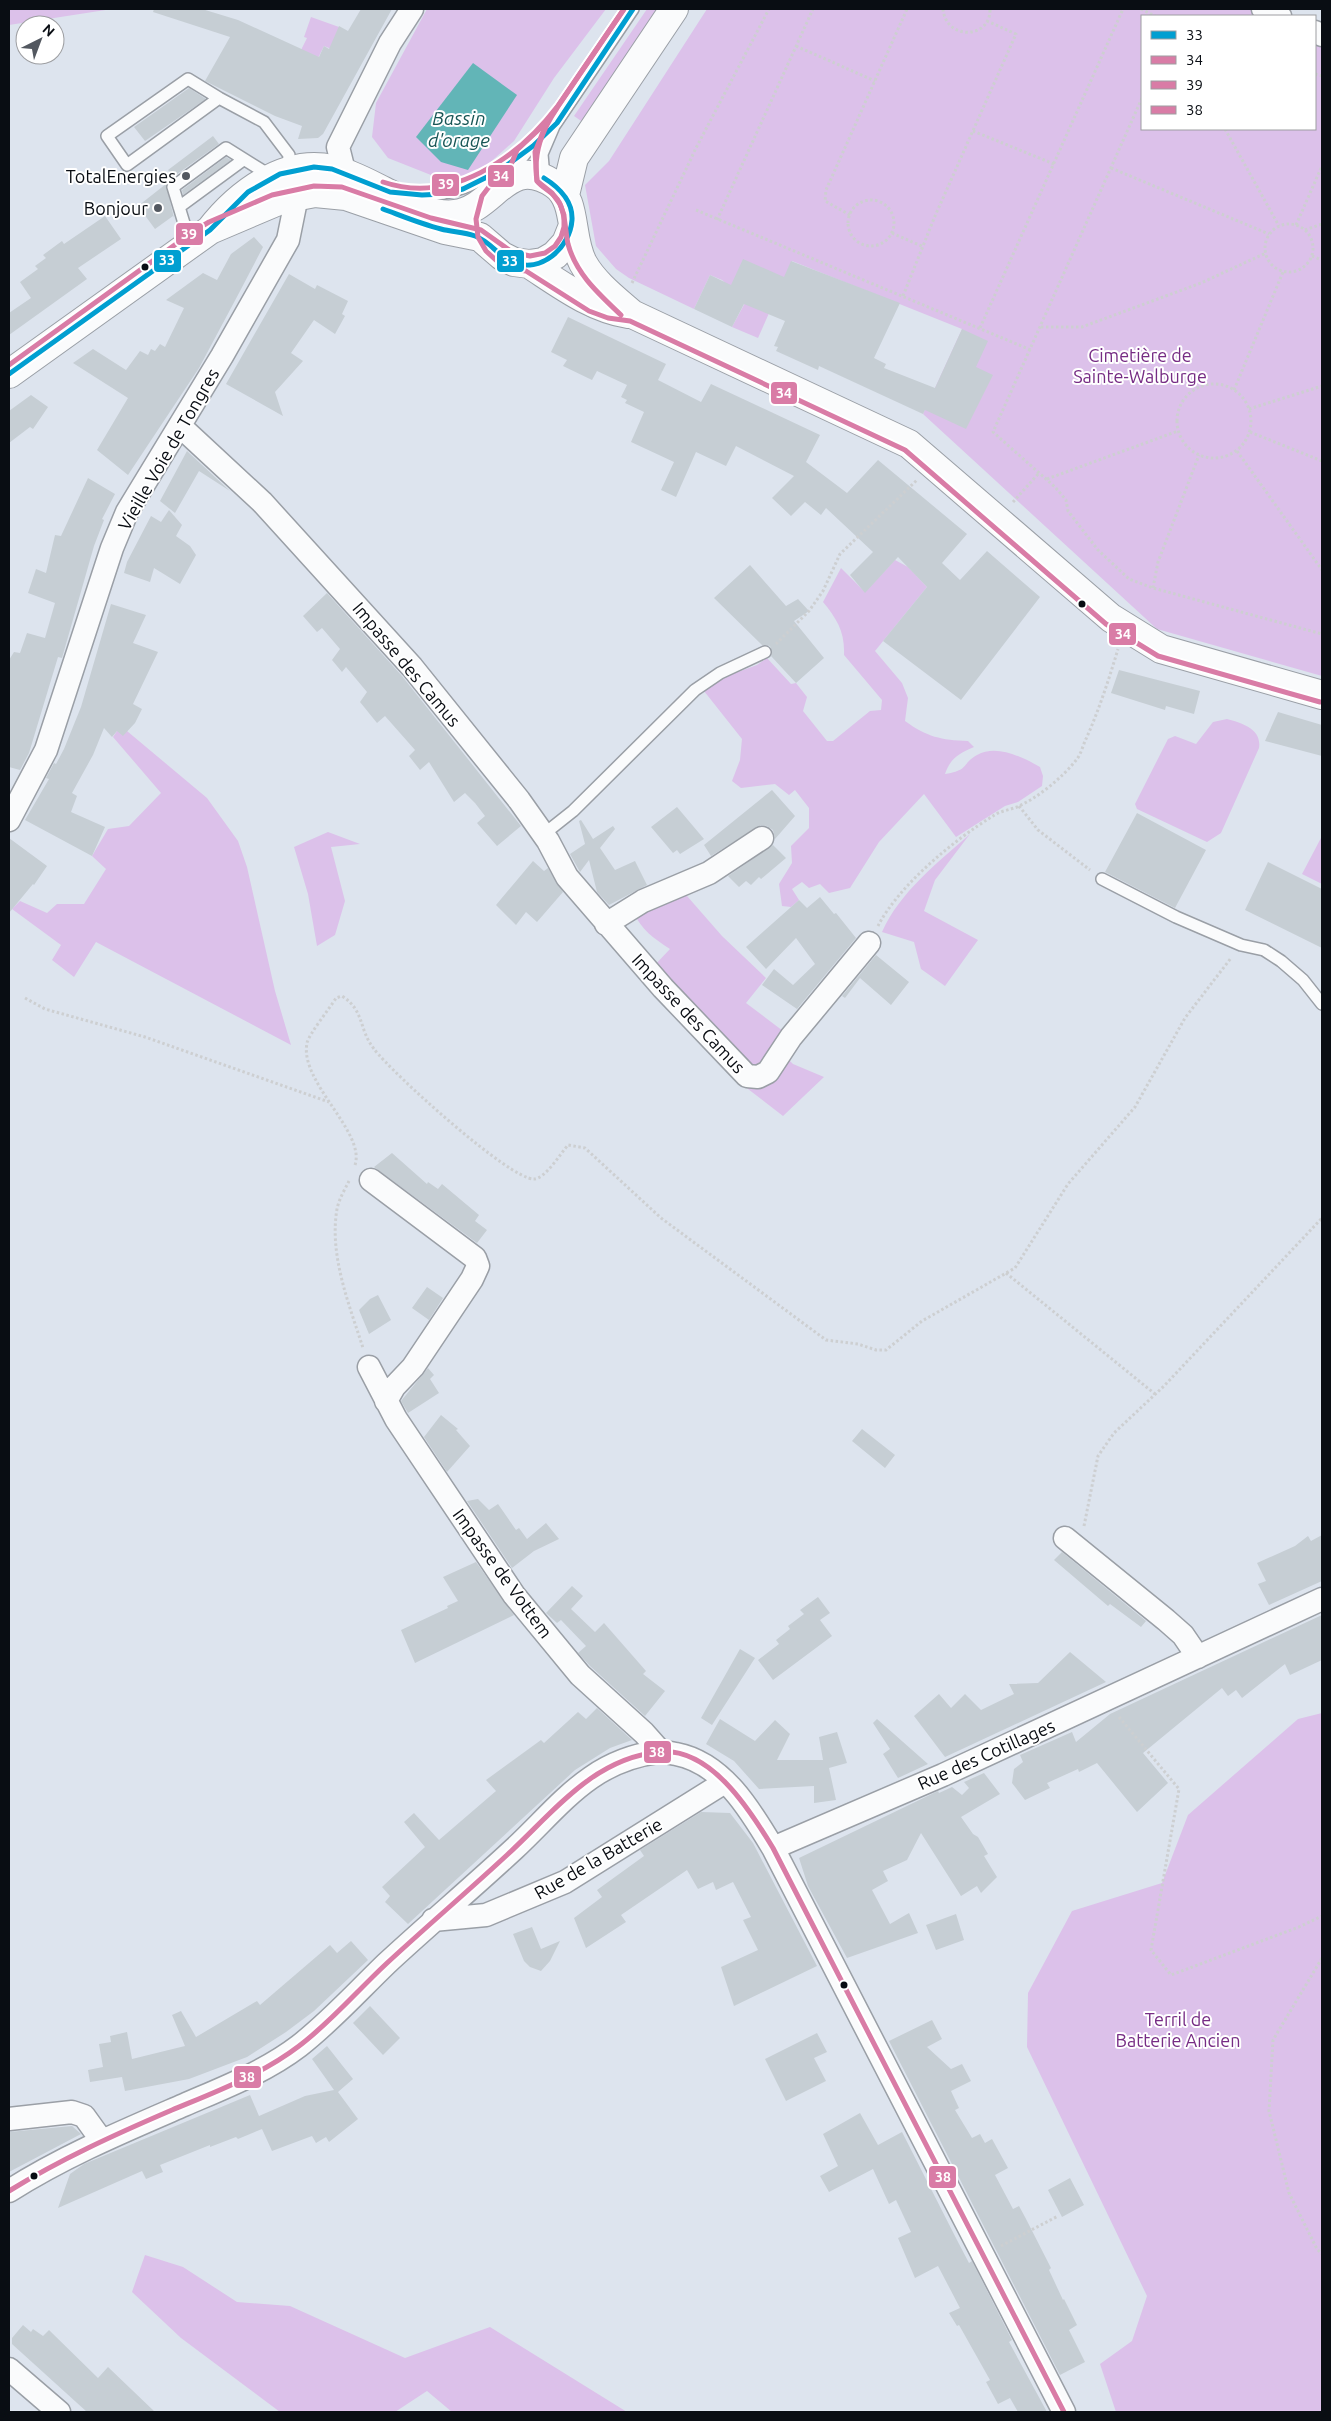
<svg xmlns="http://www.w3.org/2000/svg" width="1331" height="2421" font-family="Ubuntu,sans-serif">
<rect width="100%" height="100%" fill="#dde4ee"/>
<path fill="#dcc1ea" d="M9 9H112L9 25Z
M427 9H606L554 78 514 141 485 167 463 180 436 177 388 158 372 137 376 103Z
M647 9H661L584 123 574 116Z
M707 9H1261L1279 16H1142V129H1315V31L1322 34V676L1157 629 923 414 962 329 792 261 758 338 732 327 746 301 722 280 710 275 694 309 629 278 616 269 596 246 585 185 609 161Z
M311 17 339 27 334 50 324 46 318 58 301 50 307 38 304 37Z
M895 560 908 567 927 587 875 651 902 683 908 698 905 721C927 737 941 740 968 741L974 747C959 753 950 759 945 774 970 770 961 764 977 755 997 744 1022 757 1040 767L1043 776 1042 786 1018 802 1005 806 956 837 924 794 879 842 850 888 829 893 820 884 809 888 802 882 792 889 799 900 791 907 782 906 779 884 792 863 791 846 809 828V808L795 790 789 795 775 784 741 788 732 781 740 760 742 739 704 691 719 679 757 665 767 658 791 684 796 683 807 697 803 711 827 741H833L870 711 881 710 882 700 844 655C845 632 837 619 823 602L841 568 865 592Z
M1227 719C1242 723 1262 729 1259 748L1221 833 1207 842 1137 809 1135 804 1168 739 1175 736 1196 744 1213 722Z
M117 731H127L207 798 238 841 247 867 275 991 291 1045 96 942 74 977 52 960 61 945 12 909 20 901 47 913 57 904H84L106 869 92 856 108 829 129 826 161 793 113 737Z
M328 832 360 844 331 847 345 901 335 935 317 946 308 894 294 847Z
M970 834 935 880 924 911 978 940 945 986 921 969 914 942 882 932C900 892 937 863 970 834Z
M1322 836V884L1302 874Z
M680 888 722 936 766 978 746 1003 787 1034 769 1060 753 1068 651 969 670 949C653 938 642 930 633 912Z
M788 1059 793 1064 824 1077 783 1116 748 1089 735 1076Z
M1322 1713V2412H1116L1100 2364 1132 2341 1147 2296 1027 2047 1028 1993 1072 1911 1162 1883 1188 1815 1298 1719Z
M145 2255 183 2267 237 2302 290 2306 405 2358 490 2327 627 2412H452L427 2391 395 2412H280L181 2338 132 2292Z"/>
<path fill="#62b5b7" d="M473 63 517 95 468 170 441 162 416 137Z"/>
<path fill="#c6ced4" d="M154 9H202L238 20 319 57 324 46 329 49 339 26 348 31 361 9H392L323 134 318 138 298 139 302 126 275 116 205 81 230 37 153 12Z
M189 88 206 99 145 141 134 127Z
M213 136 219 144 173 177 168 170Z
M226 157 231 160 183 195 182 190Z
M166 184 174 218 173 216 155 229 138 206Z
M105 216 121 239 78 268 87 279 9 335V313L31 298 20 282 38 269 35 266 46 258 43 255 62 241 64 244Z
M254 237 263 247 239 293 199 368 128 475 97 450 128 398 73 363 93 349 126 370 140 351 148 355 151 349 155 351 160 344 165 347 184 308 166 300 203 273 217 280 231 254Z
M743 259 784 277 791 261 900 303 874 358 886 364 884 368 935 388 962 329 988 341 976 367 993 375 966 429 925 410 923 414 819 366 818 370 776 351 778 347 774 346 785 321 744 304 732 327 694 309 710 275 731 285Z
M289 274 315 289 317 285 348 301 342 314 345 316 335 334 314 320 291 353 303 361 275 392 283 416 226 384Z
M568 317 666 364 658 380 701 402 711 384 820 435 806 462 847 493 878 460 967 534 942 563 960 580 987 551 1040 597 961 700 883 641 927 587 898 557 865 593 850 575 873 552 826 508 821 515 805 502 791 516 772 498 794 476 736 446 726 466 696 452 676 497 661 490 674 462 631 442 644 412 625 403 627 400 621 397 627 385 597 371 592 380 563 366 567 360 551 352Z
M31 395 48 407 33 429 30 427 9 443V411Z
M187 451 230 491 199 471 175 513 160 501Z
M88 478 115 494 102 519 104 520 94 546 62 658 58 657 29 753 20 770 9 767V660L14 652 20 653 27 633 45 638 55 603 28 593 36 569 46 573 55 535 61 536Z
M169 510 182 525 176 536 190 546 196 555 180 584 154 568 150 582 124 573 127 562 151 516 161 522Z
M750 565 786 606 798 599 809 611 794 621 824 658 796 683 771 656 772 652 770 646 762 645 714 598Z
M327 593 402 676 521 826 497 846 477 823 485 816 475 803 465 793 454 802 429 762 420 770 409 756 415 750 385 716 377 723 360 702 367 692 346 667 342 672 332 660 340 649 322 628 317 632 303 616Z
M111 604 146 615 133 643 158 652 133 704 142 709 135 723 123 736 117 731 112 737 104 728 93 755 72 793 77 796 71 812 105 827 92 856 25 820 49 779 46 778 54 763 56 764 64 749 81 707Z
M1119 670 1200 691 1194 714 1166 706 1165 710 1111 693Z
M1278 712 1322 725V756L1265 741Z
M772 790 795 816 775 839 773 830 767 826 761 825 711 856 704 845Z
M677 807 704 839 680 854 677 850 673 853 651 827Z
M1137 813 1206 850 1175 908 1105 872Z
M581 820 593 839 613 826 615 829 600 848 615 870 635 861 647 885 609 905 597 892 589 860 580 872 570 854 585 844 579 821Z
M9 838 47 866 34 885 33 884 9 913Z
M773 845 786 858 761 879 759 877 751 885 746 881 739 887 728 876Z
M533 861 544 871 548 868 563 892 537 922 526 912 516 925 496 905Z
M1268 862 1322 889V948L1245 910Z
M820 897 834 914 836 913 856 938 797 1009 762 985 774 969 793 985 815 964 796 938 766 969 746 947 799 900 807 908Z
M876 955 909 982 891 1005 860 978 845 998 842 996Z
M392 1153 427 1184 428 1182 438 1189 442 1184 479 1215 475 1221 487 1230 477 1243 374 1167Z
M427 1287 443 1298 429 1320 412 1308Z
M378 1295 391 1320 369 1334 359 1310 370 1299Z
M428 1368 434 1375 430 1379 439 1393 408 1413 401 1401Z
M441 1415 458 1429 456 1430 470 1446 447 1472 424 1437Z
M862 1429 895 1455 885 1468 852 1441Z
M478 1499 489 1510 498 1504 516 1530 519 1528 527 1539 546 1523 559 1539 534 1551 512 1568 467 1501Z
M1322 1535V1581L1269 1605 1258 1584 1266 1581 1257 1563 1295 1546 1308 1536 1311 1541Z
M1062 1552 1146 1621 1141 1627 1110 1604 1108 1606 1054 1560Z
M476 1562 514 1615 415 1663 401 1630 448 1608 447 1606 458 1601 443 1577Z
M572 1586 583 1596 571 1609 595 1632 604 1623 646 1671 643 1674 665 1691 645 1716 590 1666 578 1653 586 1646 561 1620 557 1623 546 1613Z
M818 1597 830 1613 820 1620 832 1636 773 1680 758 1660 779 1644 776 1640 790 1629 788 1626 804 1614 800 1610Z
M1322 1615V1660L1290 1675 1285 1664 1242 1698 1236 1690 1228 1696 1222 1688 1143 1753 1168 1783 1137 1812 1097 1763 1079 1772 1078 1769 1047 1783 1050 1788 1025 1800 1012 1783 1014 1769 1023 1762 1020 1755 1072 1732 1076 1742 1110 1714Z
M740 1649 755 1658 712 1725 701 1718Z
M1070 1652 1106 1682 945 1757 914 1716 939 1694 951 1708 965 1694 981 1710 1014 1694 1009 1684 1038 1683Z
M597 1708 632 1740 610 1748 575 1770 408 1924 385 1902 390 1896 382 1887 425 1847 404 1822 414 1813 439 1840 496 1791 486 1780 541 1740 544 1743 578 1712 586 1719Z
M720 1719 755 1741 775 1720 790 1734 777 1760H823L819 1737 837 1732 847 1763 829 1768 836 1800 814 1803V1786L759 1789 734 1761 706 1744Z
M877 1719 928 1764 898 1778 883 1754 890 1749 873 1723Z
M984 1773 1000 1794 961 1817 973 1834 978 1837 988 1854 984 1856 997 1877 981 1893 977 1886 961 1896 921 1833 907 1860 883 1871 888 1881 872 1890 890 1924 909 1913 918 1933 847 1958 808 1886 799 1858 938 1791 939 1793 952 1787 962 1795 969 1788 964 1782Z
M701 1812 730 1813 753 1843 817 1966 734 2006 721 1967 758 1950 743 1920 751 1917 733 1882 716 1890 713 1882 698 1889 687 1870 621 1915 626 1922 586 1948 574 1918 602 1897 597 1890 644 1856 640 1850Z
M956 1914 964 1940 936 1950 926 1925Z
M532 1927 541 1949 560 1941 550 1961 541 1971 530 1967 524 1961 513 1934Z
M351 1941 368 1960 314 2011 286 2032 247 2057 189 2079 125 2091 122 2077 90 2082 88 2070 103 2067 99 2044 111 2042 110 2036 127 2032 132 2059 185 2046 172 2015 181 2011 196 2037 257 2001 260 2005 330 1945 337 1953Z
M370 2006 400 2038 383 2055 353 2023Z
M932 2020 942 2039 927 2047 951 2069 962 2064 971 2081 951 2091 959 2108 955 2110 972 2138 980 2134 985 2143 992 2139 1008 2168 995 2175 1013 2209 1019 2206 1025 2217 1051 2268 1049 2270 1063 2300 1064 2299 1077 2325 1069 2330 1085 2362 1060 2375 889 2041Z
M817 2033 827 2052 814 2058 826 2081 786 2101 765 2059Z
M327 2046 353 2079 338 2092 358 2119 329 2142 326 2137 316 2143 312 2136 272 2151 262 2129 238 2139 236 2137 210 2147V2145L160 2165 163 2172 146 2179 142 2171 58 2208 70 2174 84 2164 250 2095 259 2116 305 2096 334 2090 312 2059Z
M860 2113 878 2145 902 2132 958 2242 969 2263 972 2261 1012 2340 1009 2342 1047 2412H1018L1010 2398 998 2404 986 2382 990 2380 959 2325 957 2326 949 2313 960 2308 938 2266 915 2278 898 2238 911 2232 896 2200 889 2204 873 2169 829 2192 820 2176 838 2166 823 2134Z
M72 2126 81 2134 9 2172V2132Z
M1070 2178 1084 2205 1062 2217 1048 2190Z
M23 2325 31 2332 33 2329 43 2336 49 2330 98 2378 108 2367 155 2412H87L12 2344V2338Z"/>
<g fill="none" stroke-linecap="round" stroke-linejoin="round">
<defs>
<path id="lane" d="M219 98 188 79 107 136 127 165 219 98 264 122 289 155 288 170
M520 160 531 146 551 129
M544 178 542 154 554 126 633 9
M407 194C455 200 484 179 523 155
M179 207 243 160
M190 243 173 187 226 148 271 176
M544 834 573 811 695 690 720 673 765 652
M1102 879 1176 917 1241 945 1264 950 1281 961 1303 980 1322 1004"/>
<path id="street" d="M1263 9 1280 16
M1315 32 1322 35
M352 176 343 167 338 147 390 43 412 9
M180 426 262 502 412 667 519 800 548 841 567 877 663 988 747 1076 758 1077 768 1072 791 1037 869 943
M9 820 46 750 112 548 127 512 222 356 288 240 300 181
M606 924 643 901 709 873 762 838
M371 1180 475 1258 478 1266 472 1279 413 1367 394 1387 386 1401
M369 1367 396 1419 514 1595 580 1675 644 1733 660 1751
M1065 1538 1166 1620 1183 1635 1198 1657
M773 1848 943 1775 1322 1599
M433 1920 486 1915 565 1882 725 1782
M9 2119 72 2112 84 2116 102 2141
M9 2191C64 2156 124 2131 184 2105 223 2088 265 2072 299 2046 330 2022 358 1991 386 1964 428 1925 472 1888 514 1849 560 1806 590 1761 657 1752 663 1751 670 1753 676 1754 723 1763 751 1811 773 1848L1064 2412
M9 2369 59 2412"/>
<path id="secondary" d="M565 195 574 158 674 9
M210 230C237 195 284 158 332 169 350 173 368 183 384 191 406 202 430 217 455 214 495 209 507 153 554 184 578 200 569 237 583 263 594 283 615 299 632 314L909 444 1111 618 1161 649 1322 695
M529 264C560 284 591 308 628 314
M9 374 210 230 283 199 315 193 346 196 445 230 480 237 502 256 514 262 529 264 543 262 555 255 566 243 572 228"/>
</defs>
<use href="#lane" stroke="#9a9fa6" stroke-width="14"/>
<use href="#street" stroke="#9a9fa6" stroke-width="25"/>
<use href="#secondary" stroke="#9a9fa6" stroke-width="30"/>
<path stroke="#cdcfd1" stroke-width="3" stroke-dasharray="2.5 2.5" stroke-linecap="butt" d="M943 9C946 41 991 39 990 9
M1141 9 1155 16
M796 46 875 81
M1315 74 1322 76
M1142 98 993 432 1055 487 1066 500 1068 511 1098 550 1129 579 1153 588 1322 634
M1225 129 1279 226
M973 131 1054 164
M1111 168 1269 234
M848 223a23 23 0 1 1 46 0a23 23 0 1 1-46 0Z
M696 210 1031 350
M850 215 825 201 826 190 907 9
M717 220 813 9
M1265 248a24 24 0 1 1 48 0a24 24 0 1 1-48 0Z
M1296 225 1322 166
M1305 230 1322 224
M892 233 924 247
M1312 256 1322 260
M632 283 696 148 769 9
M903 296 935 216 1016 34 987 21
M1041 327H1082L1201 283 1266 253
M980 328 1123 9
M1177 421a37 37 0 1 1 74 0a37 37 0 1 1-74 0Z
M1234 390 1283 272
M1249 409 1322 386
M1250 432 1322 461
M1237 451 1322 570
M1047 479 1178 431
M1013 502 1039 473
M1153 588 1158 562 1199 455
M776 644 809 611 823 591 840 554 917 480
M1019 806 1038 830 1090 870
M878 926C899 885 954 840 993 816 1000 811 1009 810 1017 807 1039 797 1062 778 1077 759 1081 754 1083 745 1086 739 1099 710 1109 679 1118 649
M25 998 45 1009 145 1037 329 1102
M355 1165C366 1132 299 1082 307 1043 309 1034 330 1008 336 998L342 996C365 1011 358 1028 374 1049 391 1072 510 1180 534 1179 545 1179 561 1153 568 1145L585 1148 661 1218 826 1340 858 1344 876 1350H886L922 1321 1015 1268 1068 1184 1135 1107 1185 1018 1231 958
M349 1181C345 1189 339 1199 337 1209 329 1255 349 1304 363 1348
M1006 1273 1155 1394
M1084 1526 1098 1456 1114 1433 1164 1386 1322 1218
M1119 1717 1179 1789 1151 1950 1171 1975 1299 1927 1322 1916
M1322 1958 1273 2040 1269 2111 1289 2193 1317 2249 1322 2254
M1001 2246 1058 2216"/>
<use href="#lane" stroke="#fafbfc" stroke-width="11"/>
<use href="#street" stroke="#fafbfc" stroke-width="22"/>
<use href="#secondary" stroke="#fafbfc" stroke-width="28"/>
<defs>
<path id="bus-1" d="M383 209C402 216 421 224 441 229 452 232 464 232 475 236 490 241 498 256 512 262 541 274 570 248 572 220 573 201 560 188 544 178
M9 374 210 230 248 192 280 174 314 167 332 169 390 192 422 195 444 194 463 189 499 171 533 146 557 123 633 9"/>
<path id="bus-2" d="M624 9 548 121 517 150 508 172 495 179 482 196 476 219 478 237 486 251 498 262 511 269 526 271 589 311 608 318 630 321 905 450 1106 624 1158 656 1320 702
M557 108C542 130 533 153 537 181 543 189 554 192 559 202 566 215 565 230 568 244 576 274 599 294 621 315"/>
<path id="bus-3" d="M383 182C451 205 517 159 557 107
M9 365 194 231 209 222 272 195 314 186 342 187 431 218 481 230 512 252 530 256 545 253 555 246 561 237 564 227V215L560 204 552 193 537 181 535 152 547 122 624 9"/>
<path id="bus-4" d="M9 2191C61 2159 116 2134 172 2110 215 2092 261 2075 299 2046 331 2022 357 1991 386 1964 426 1927 467 1892 507 1855 552 1814 592 1759 658 1752 710 1746 750 1810 773 1848L1064 2412"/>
</defs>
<use href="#bus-1" stroke="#fff" stroke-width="9"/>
<use href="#bus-2" stroke="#fff" stroke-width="9"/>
<use href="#bus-3" stroke="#fff" stroke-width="9"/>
<use href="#bus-4" stroke="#fff" stroke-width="9"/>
<use href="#bus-1" stroke="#019fd1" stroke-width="5"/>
<use href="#bus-2" stroke="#d97ca6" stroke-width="5"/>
<use href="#bus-3" stroke="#d97ca6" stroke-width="5"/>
<use href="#bus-4" stroke="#d97ca6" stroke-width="5"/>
</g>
<g fill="#535860" stroke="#fff" stroke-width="2">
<circle cx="186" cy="176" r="5"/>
<circle cx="158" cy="208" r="5"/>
</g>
<g fill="#090d13" stroke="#fff" stroke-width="2">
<circle cx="145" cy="267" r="4.5"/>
<circle cx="1082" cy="604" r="4.5"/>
<circle cx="844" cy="1985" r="4.5"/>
<circle cx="34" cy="2176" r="4.5"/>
</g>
<g text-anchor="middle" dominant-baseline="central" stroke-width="4" stroke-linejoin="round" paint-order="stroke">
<g font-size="18" fill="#090d13" stroke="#fff" text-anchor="end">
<text x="176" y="176">TotalEnergies</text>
<text x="148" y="208">Bonjour</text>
</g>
<g font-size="18" fill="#762c84" stroke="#fff">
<text x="1140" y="355">Cimetière de<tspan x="1140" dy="21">Sainte-Walburge</tspan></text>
<text x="1178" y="2019">Terril de<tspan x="1178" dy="21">Batterie Ancien</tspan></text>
</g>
<g font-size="18" fill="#090d13" stroke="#fff">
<text transform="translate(168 449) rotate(-60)">Vieille Voie de Tongres</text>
<text transform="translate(407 664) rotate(50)">Impasse des Camus</text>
<text transform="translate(689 1013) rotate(47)">Impasse des Camus</text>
<text transform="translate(503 1573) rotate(54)">Impasse de Vottem</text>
<text transform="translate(986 1754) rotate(-24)">Rue des Cotillages</text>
<text transform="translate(598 1858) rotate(-30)">Rue de la Batterie</text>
</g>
<g font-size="19" font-style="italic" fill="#185656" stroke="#fff">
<text x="459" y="118">Bassin<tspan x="459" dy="22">d'orage</tspan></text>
</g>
</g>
<g stroke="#fff" stroke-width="2">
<rect x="487" y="164" width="28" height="24" rx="5" fill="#d97ca6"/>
<rect x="431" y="173" width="29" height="24" rx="5" fill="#d97ca6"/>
<rect x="175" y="222" width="29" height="24" rx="5" fill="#d97ca6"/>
<rect x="153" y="249" width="29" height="24" rx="5" fill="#019fd1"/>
<rect x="496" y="249" width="29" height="24" rx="5" fill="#019fd1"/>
<rect x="770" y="381" width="28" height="24" rx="5" fill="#d97ca6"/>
<rect x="1108" y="622" width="29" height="24" rx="5" fill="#d97ca6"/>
<rect x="643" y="1740" width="29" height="24" rx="5" fill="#d97ca6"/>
<rect x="233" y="2065" width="29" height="24" rx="5" fill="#d97ca6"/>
<rect x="928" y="2165" width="29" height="24" rx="5" fill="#d97ca6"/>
</g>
<g font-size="14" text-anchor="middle" font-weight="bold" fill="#fff">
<text x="501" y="181">34</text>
<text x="446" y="189">39</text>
<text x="189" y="239">39</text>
<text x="167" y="265">33</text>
<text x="510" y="266">33</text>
<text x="784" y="398">34</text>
<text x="1123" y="639">34</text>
<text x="657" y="1757">38</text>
<text x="247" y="2082">38</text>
<text x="943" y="2182">38</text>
</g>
<rect width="1331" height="2421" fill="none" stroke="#090d13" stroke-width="20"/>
<rect x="1141" y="15" width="175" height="115" fill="#ffffff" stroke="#9d9ea1"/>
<rect x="1151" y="31" width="25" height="8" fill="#019fd1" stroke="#9d9ea1"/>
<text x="1186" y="40" font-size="15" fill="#090d13">33</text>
<rect x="1151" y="56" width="25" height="8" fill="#d97ca6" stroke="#9d9ea1"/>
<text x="1186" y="65" font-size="15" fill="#090d13">34</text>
<rect x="1151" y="81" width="25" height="8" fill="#d97ca6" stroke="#9d9ea1"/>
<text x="1186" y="90" font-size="15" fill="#090d13">39</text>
<rect x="1151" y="106" width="25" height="8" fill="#d97ca6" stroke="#9d9ea1"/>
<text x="1186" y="115" font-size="15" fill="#090d13">38</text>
<g transform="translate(40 40) rotate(42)"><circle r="24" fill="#ffffff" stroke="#9d9ea1"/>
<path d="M0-4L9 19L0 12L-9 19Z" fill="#535860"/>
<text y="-8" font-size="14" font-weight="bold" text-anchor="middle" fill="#090d13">N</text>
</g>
</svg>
